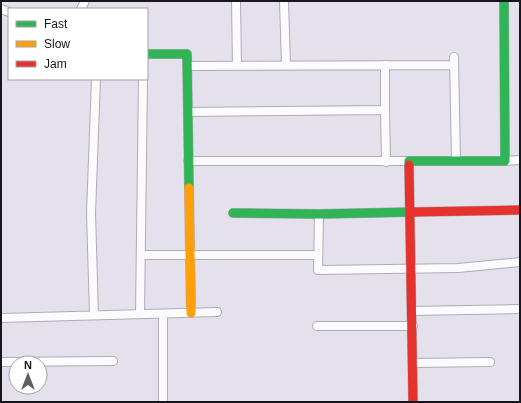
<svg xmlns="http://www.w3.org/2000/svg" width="521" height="403" font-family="Arial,sans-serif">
<rect width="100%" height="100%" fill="#e4e1ed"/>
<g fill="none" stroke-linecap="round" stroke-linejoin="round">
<defs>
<path id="street" d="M236 1 237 66
M284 1 286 65
M1 9 9 12
M81 9 85 1
M454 57 456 161
M385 65V110
M187 66 454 65
M188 112 385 110 386 162
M188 161H409
M505 161 520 160
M319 214 318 270 458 268 520 262
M141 255H318
M412 311 520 309
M140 314 143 79
M163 314V402
M94 315 91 213 96 79
M1 318 217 312
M317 326H413
M1 362 113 361
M413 363 490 362"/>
<path id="fast" d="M147 54H187L189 188
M409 165V161H505L504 1
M233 213 319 214 414 212"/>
<path id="slow" d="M189 188 191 313"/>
<path id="jam" d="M409 165 413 402
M414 212 520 210"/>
</defs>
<use href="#street" stroke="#afacb6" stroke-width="10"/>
<use href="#fast" stroke="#afacb6" stroke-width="10"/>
<use href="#slow" stroke="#afacb6" stroke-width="10"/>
<use href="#jam" stroke="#afacb6" stroke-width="10"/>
<use href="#street" stroke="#fbfafc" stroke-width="8"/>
<use href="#fast" stroke="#30b455" stroke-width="9"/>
<use href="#slow" stroke="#ff9f0a" stroke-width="9"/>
<use href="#jam" stroke="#e5322d" stroke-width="9"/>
</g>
<rect width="521" height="403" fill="none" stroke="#17151d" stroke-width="4"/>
<rect x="8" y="8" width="140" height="72" fill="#ffffff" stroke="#a2a1a5"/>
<rect x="16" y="21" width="20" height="6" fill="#30b455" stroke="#a2a1a5"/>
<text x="44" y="28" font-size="12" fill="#17151d">Fast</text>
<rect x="16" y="41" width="20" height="6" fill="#ff9f0a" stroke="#a2a1a5"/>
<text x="44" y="48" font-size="12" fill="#17151d">Slow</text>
<rect x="16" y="61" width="20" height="6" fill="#e5322d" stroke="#a2a1a5"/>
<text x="44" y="68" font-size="12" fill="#17151d">Jam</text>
<g transform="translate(28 375)"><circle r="19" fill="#ffffff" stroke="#a2a1a5"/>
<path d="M0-3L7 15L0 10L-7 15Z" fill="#5f5c66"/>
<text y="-6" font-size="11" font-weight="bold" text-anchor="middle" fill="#17151d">N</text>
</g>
</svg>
